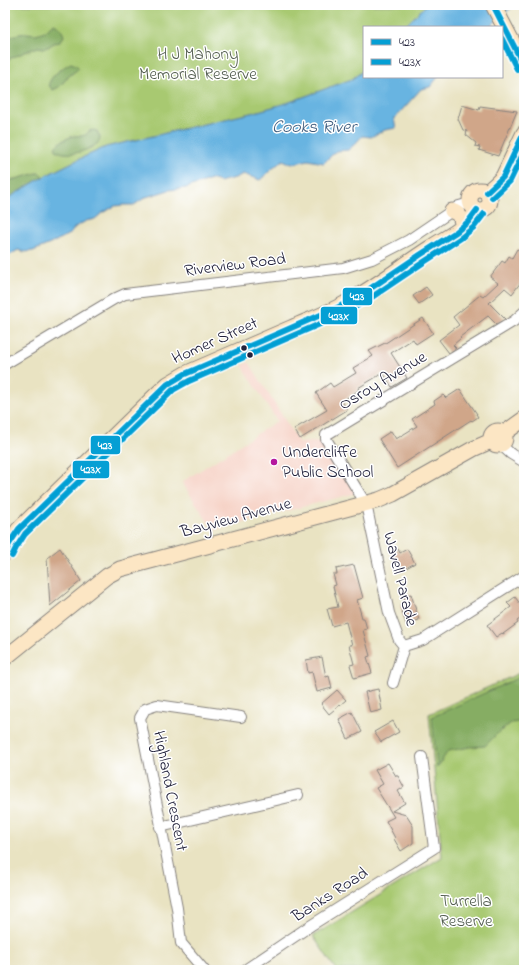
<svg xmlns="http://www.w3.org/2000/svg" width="529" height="975" font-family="'Indie Flower',sans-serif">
<rect width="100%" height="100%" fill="#fff"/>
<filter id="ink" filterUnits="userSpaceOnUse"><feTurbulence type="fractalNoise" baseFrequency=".025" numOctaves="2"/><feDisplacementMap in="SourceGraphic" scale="8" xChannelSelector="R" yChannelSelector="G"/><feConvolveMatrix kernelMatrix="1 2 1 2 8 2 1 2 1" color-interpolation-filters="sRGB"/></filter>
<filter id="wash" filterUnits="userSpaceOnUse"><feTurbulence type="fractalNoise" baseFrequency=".012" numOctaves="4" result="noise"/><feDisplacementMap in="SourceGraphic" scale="16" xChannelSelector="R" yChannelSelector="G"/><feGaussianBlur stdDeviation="0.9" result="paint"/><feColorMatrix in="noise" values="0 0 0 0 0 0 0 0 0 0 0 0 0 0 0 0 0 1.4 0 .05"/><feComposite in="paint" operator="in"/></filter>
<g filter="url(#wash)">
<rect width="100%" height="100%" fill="#e9e3c2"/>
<path fill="#f6d1c5" d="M249 362 299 443 322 441 356 493 213 530 182 482 277 421 242 365Z"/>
<path fill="#a8c971" stroke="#657656" d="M5 5H426L404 27H364V70L352 79 287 103 255 112 149 137 106 147 73 162 43 177 5 200Z
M524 671V970H336L313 936 442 857 429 714Z"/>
<path fill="#86ad63" stroke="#54684f" d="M54 24C60 27 62 30 64 36L60 42 54 43 48 47 44 48 38 47 25 52 7 60H5V40L15 35 26 33 36 34 45 31Z
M71 63 76 65 79 68 68 77 59 87 53 90 50 87 49 83C52 75 63 67 71 63Z
M93 130 97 131 100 137 99 142C89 151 70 157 57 151L55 147C59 142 68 137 75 136 81 135 85 138 89 131Z
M37 173H40L43 177 5 200V182Z
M524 675V721L511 723 498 733 485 746 470 747 448 751 437 768 432 717Z"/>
<path fill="#67b4e1" stroke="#446b8e" d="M426 5H515L489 27H404Z
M364 70V77H438L430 87 421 89 394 119 396 128 385 130 371 137 362 136 356 143 348 150 336 151 324 163 308 160 292 164 283 160 272 169 260 180 243 174 235 178 219 182 211 179 186 188 169 190 146 197 134 205H123L115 206 102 213 95 219 86 221 75 227 71 233 50 244 33 251 24 252 18 250 5 258V200L43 177 73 162 106 147 149 137 255 112 287 103 352 79Z"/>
<g id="blocks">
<path fill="#d0a689" d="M462 105 479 110 480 106 517 111 498 156 479 150 480 147 475 146 476 143 466 135 467 131 463 130 458 119Z
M517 249 524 252V278L512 294 505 288 489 303 505 319 496 324 488 316 460 337 461 338 453 345 456 348 449 353 439 340 459 325 453 317 480 295 483 297 498 283 490 277 502 261 505 263 509 256 512 258Z
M426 287 432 295 419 304 413 296Z
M423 318 433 333 416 344 413 339 391 353 407 378 392 387 383 373 358 388 359 390 342 401 347 410 300 439 294 429 327 410 316 393 330 383 333 387 356 373 353 368 373 356 369 351 387 342Z
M460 389 477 414H476L478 417 472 421 471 420 457 429 397 468 379 439 391 431 396 439 417 426 412 419 435 404 434 401 443 395 446 398Z
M60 548 81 581 50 606 47 558Z
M398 549 400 553 407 549 415 563 401 571 391 553Z
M354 565 363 598 357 600 362 618H364L367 629 363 630 370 656 367 657 372 673 354 678 350 665 354 664 349 645H352L346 622 332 626 327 609 338 607 333 586 336 585 333 574H337L336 569Z
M411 594 419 620 406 624 400 605 406 603 404 596Z
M515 597 524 609V616L517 621 518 623 503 634 502 633 496 637 487 625 511 607 507 603Z
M322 657 326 677 329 676 332 688 317 692 312 672 308 673 306 660Z
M378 689 382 710 370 713 365 692Z
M337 690 346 700 329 714 321 704Z
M352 712 362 732 348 739 339 719Z
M393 721 399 732 381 742 374 732Z
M388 763 396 776H398L404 787 398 791 405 803 392 811 406 815 413 826V843L401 851 394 839 395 838 386 821 394 817 376 788 383 784 375 770Z"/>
</g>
</g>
<g filter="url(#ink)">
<use href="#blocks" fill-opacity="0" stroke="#86827e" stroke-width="1"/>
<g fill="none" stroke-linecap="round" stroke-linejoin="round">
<defs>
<path id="street" d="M5 364 114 299 125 294 343 268 372 259 409 240 459 206 470 203
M500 444 511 454 524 462
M404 646 423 640 524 576
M393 683 404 646 399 640 389 613 366 504 326 439V435L514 321 524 312
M160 827 298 795
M204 970 181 943 177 908 140 718 145 709 157 705 241 717
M245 970 310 926 434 848 422 757"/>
<path id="secondary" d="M493 5 513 43 524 66
M470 200a10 10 0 1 1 20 0a10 10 0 1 1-20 0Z
M487 192 495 185 503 177 524 133
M452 211C460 214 462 218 462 227
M491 438a7 7 0 1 1 14 0a7 7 0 1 1-14 0Z
M503 434 524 419
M5 553 9 544 19 529 156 395 168 384 185 374C220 359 256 343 291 328 309 320 329 313 346 303 376 287 402 266 430 248 446 237 468 228 477 210
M5 658 107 576 120 569 379 500 393 494 473 449 491 441"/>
</defs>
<use href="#street" stroke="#86827e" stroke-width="12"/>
<use href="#secondary" stroke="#86827e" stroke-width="17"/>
<use href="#street" stroke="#fff" stroke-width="10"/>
<use href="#secondary" stroke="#fce6c4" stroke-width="15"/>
<defs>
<path id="bus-1" d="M493 5 524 66
M487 192 503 177 524 133
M5 553 9 544 19 529 168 384 185 374 339 307 368 290 420 255 456 232 468 222 477 210"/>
<path id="bus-2" d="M502 39 517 69
M492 198 510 181 524 152
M12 556 16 548 25 534 173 390 189 381 343 314 372 297 424 262 461 238 474 227 484 214"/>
</defs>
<use href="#bus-1" stroke="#fff" stroke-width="9"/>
<use href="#bus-2" stroke="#fff" stroke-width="9"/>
<use href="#bus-1" stroke="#059fd4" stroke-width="6"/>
<use href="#bus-2" stroke="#059fd4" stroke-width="6"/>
</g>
</g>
<g fill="#22223b" stroke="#fff" stroke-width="1.5">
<circle cx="244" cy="348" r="3.5"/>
<circle cx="250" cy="355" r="3.5"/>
</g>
<circle fill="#b5179e" stroke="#fff" stroke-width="1.5" cx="274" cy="462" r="4"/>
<g text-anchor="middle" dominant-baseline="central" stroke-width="3" stroke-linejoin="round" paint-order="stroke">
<g font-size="17" fill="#515c4e" stroke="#fff">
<text x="198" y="54">H J Mahony<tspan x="198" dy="20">Memorial Reserve</tspan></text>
<text x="466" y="901">Turrella<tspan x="466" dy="20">Reserve</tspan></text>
</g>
<g font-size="17" fill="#22223b" stroke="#fff">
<text transform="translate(235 265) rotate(-7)">Riverview Road</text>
<text transform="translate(215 341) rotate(-24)">Homer Street</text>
<text transform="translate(383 381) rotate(-31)">Osroy Avenue</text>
<text transform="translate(236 518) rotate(-15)">Bayview Avenue</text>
<text transform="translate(400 579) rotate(76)">Wavell Parade</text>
<text transform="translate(170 791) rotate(79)">Highland Crescent</text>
<text transform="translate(330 895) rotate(-33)">Banks Road</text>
</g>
<g font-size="17" fill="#22223b" stroke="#fff" text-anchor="start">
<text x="282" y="452">Undercliffe<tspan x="282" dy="20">Public School</tspan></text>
</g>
<g font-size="18" font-style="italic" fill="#3e5c7d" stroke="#fff">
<text x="314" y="128">Cooks River</text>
</g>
</g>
<g stroke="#fff" stroke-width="1.5">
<rect x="342" y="287" width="31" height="19" rx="4" fill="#059fd4"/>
<rect x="320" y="306" width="38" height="19" rx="4" fill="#059fd4"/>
<rect x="90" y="435" width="31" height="20" rx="4" fill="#059fd4"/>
<rect x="72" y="460" width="38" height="19" rx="4" fill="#059fd4"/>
</g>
<g font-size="11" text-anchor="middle" font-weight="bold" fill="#fff">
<text x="357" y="300">423</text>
<text x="339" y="320">423X</text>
<text x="105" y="449">423</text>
<text x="91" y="473">423X</text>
</g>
<rect width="529" height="975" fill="none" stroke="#fff" stroke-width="20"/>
<rect x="363" y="26" width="140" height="52" fill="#ffffff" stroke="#a7a7b1"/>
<rect x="371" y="39" width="20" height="6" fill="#059fd4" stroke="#a7a7b1"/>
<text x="399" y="46" font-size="12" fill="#22223b">423</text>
<rect x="371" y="59" width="20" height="6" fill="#059fd4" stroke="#a7a7b1"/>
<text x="399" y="66" font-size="12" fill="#22223b">423X</text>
</svg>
